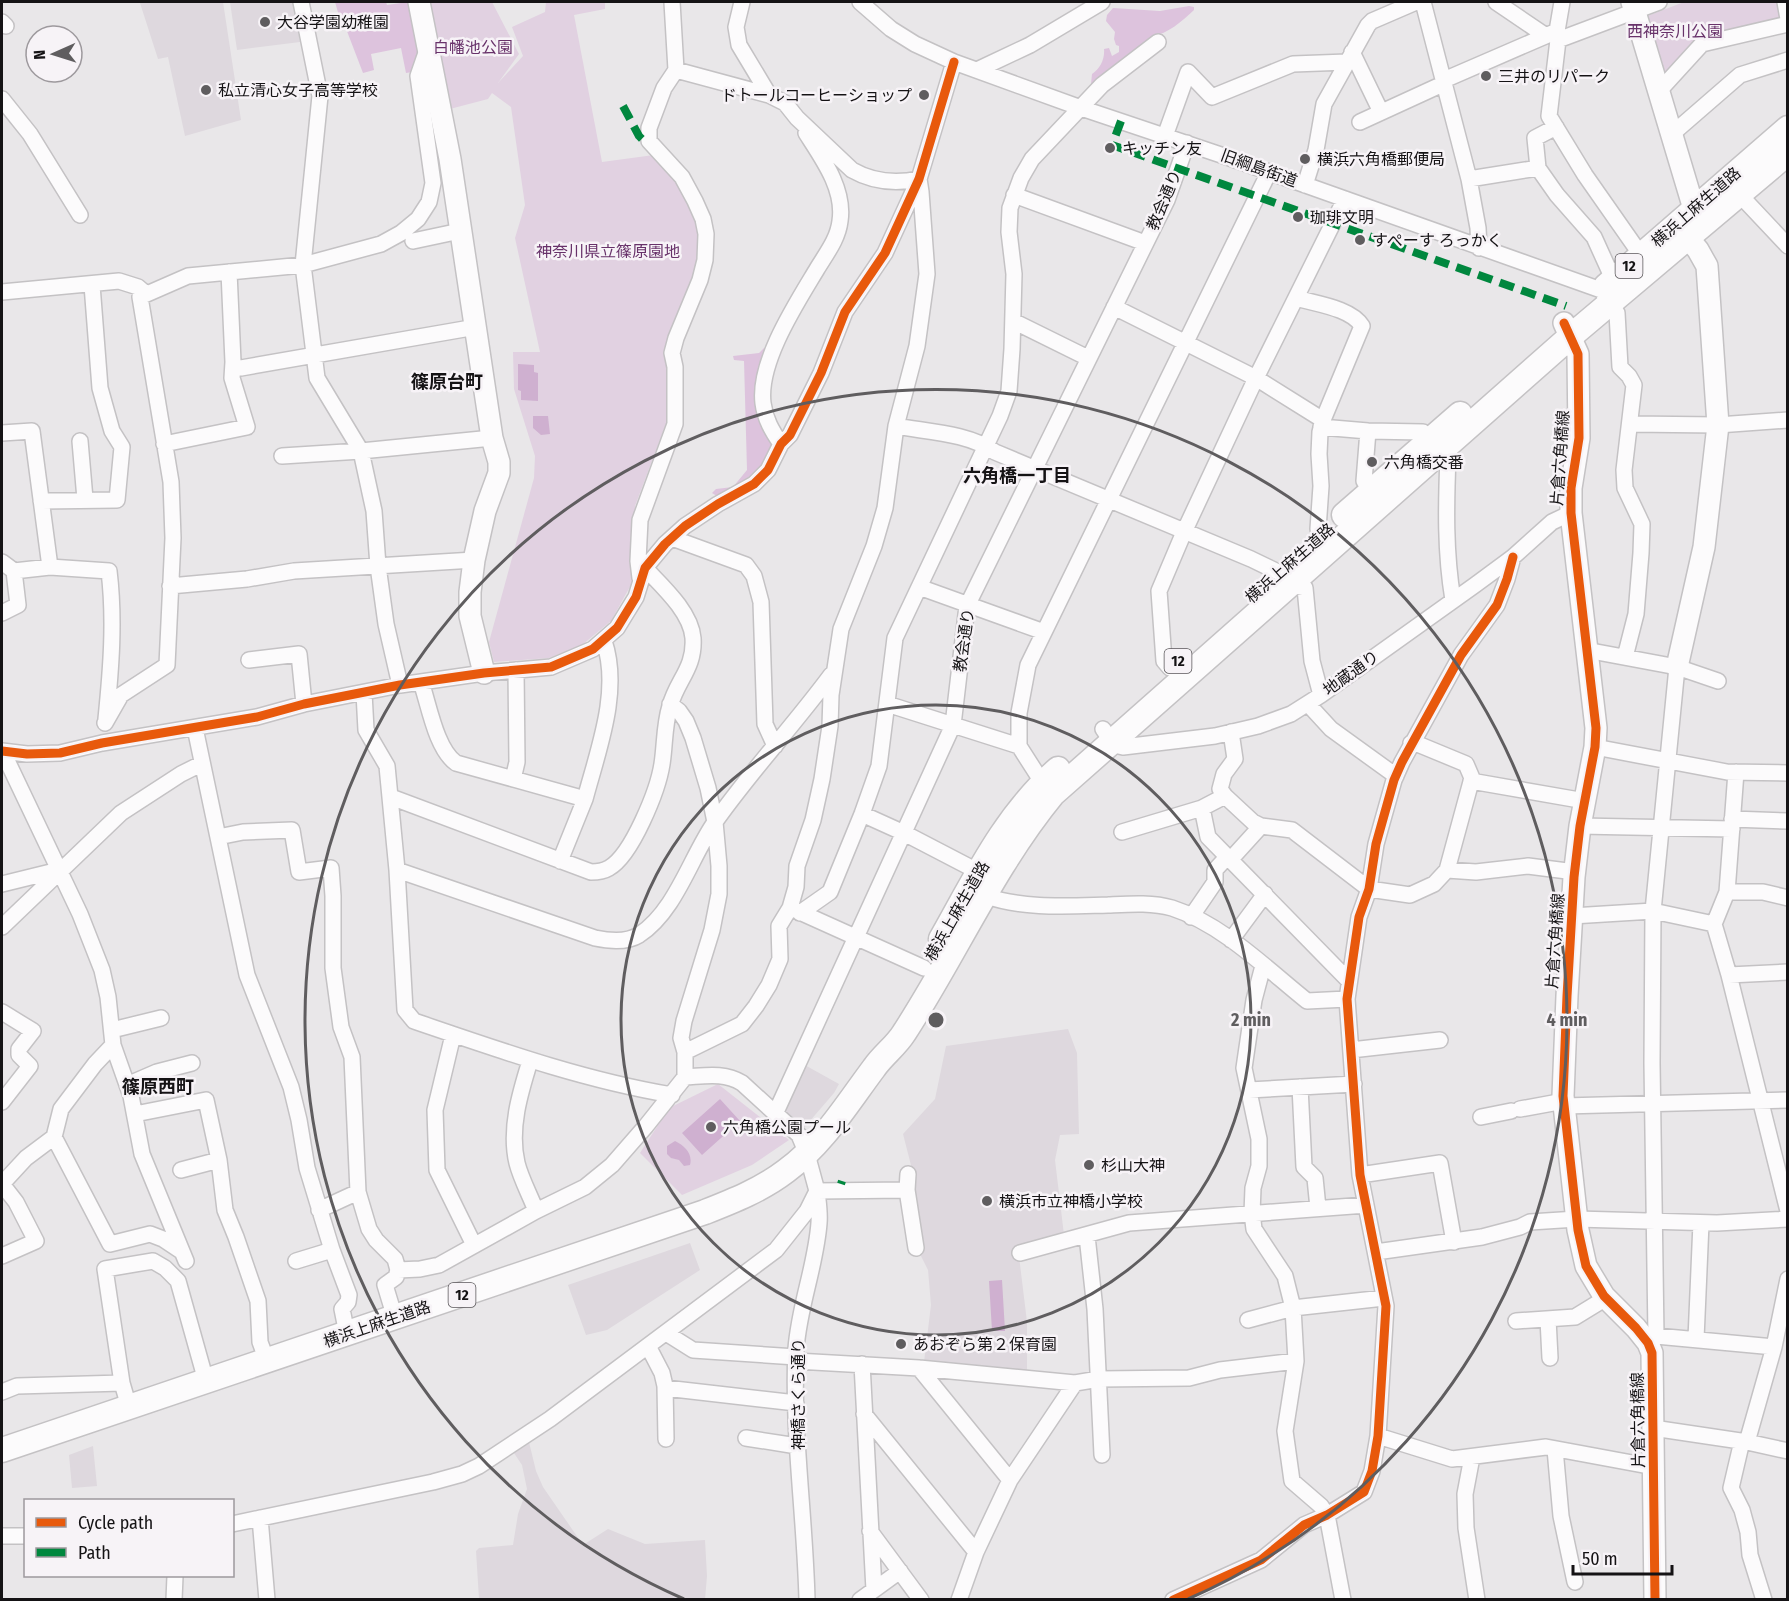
<svg xmlns="http://www.w3.org/2000/svg" width="1789" height="1601" font-family="'Fira Sans Condensed','Noto Sans JP',sans-serif">
<rect width="100%" height="100%" fill="#e9e7e9"/>
<path fill="#ded8de" d="M146 2H223L241 120 185 136 168 57 158 59 140 3Z
M230 2H293L300 42 237 50Z
M1068 1029 1077 1053 1079 1134 1060 1135 1055 1160 1064 1235 1018 1248 1027 1322V1372L924 1362 931 1305 928 1270 920 1254 916 1229 913 1173 903 1134 935 1099 946 1046Z
M803 1064 839 1084 834 1093 803 1129 780 1109Z
M690 1243 700 1270 607 1330 586 1335 568 1285Z
M529 1442 536 1471 543 1487 583 1545 608 1529 645 1544 705 1540 707 1576 705 1599H479L476 1551 479 1548 513 1545 518 1514 527 1489 522 1465 514 1453Z
M93 1446 97 1486 72 1488 69 1455Z"/>
<path fill="#e1d1e1" d="M424 2H492L519 54 498 83 523 56 512 27 545 12 546 2H605V9L574 15 602 162 654 155 686 192 700 235 693 281 667 356V421L635 506 632 583 611 621 582 645 549 658 494 662 489 642 534 478 535 456 514 389 513 352H540L515 238 525 205 511 107 492 93 488 99 446 110Z
M1684 2H1778L1781 18 1777 22 1699 41 1666 76 1661 74 1645 17Z
M718 1084 789 1140 752 1165 682 1195 640 1153 669 1108Z"/>
<path fill="#ddc3dd" d="M335 2H386L387 5 408 2 418 49 412 72 406 73 401 48 371 54 374 70 363 73 345 26H342Z
M1189 6 1194 7V10C1182 21 1168 34 1152 36L1150 41 1096 86 1091 84 1092 74C1100 69 1105 59 1104 49L1109 48 1112 56 1119 52V46L1116 45 1114 39 1115 32 1106 21 1107 15 1113 8 1160 11Z
M764 348 770 350 762 377 777 445 758 475 720 498 712 493 716 489 733 487 747 470 744 361 734 360 733 356 759 353Z"/>
<path fill="#cfb0d0" d="M518 364 534 365V372L538 373V401L521 400V391L518 390Z
M533 416H548L550 434 541 435 533 428Z
M720 1099 740 1121 702 1155 682 1133Z
M675 1141C685 1146 693 1154 690 1165L684 1166 679 1160 671 1158 667 1154V1146Z
M1002 1280 1005 1331H992L989 1281Z"/>
<g fill="none" stroke-linecap="round" stroke-linejoin="round">
<defs>
<path id="street" d="M301 2 320 96 303 265 317 378 361 451 374 511 378 566 386 624 400 685
M860 2 891 29 915 44 954 62 1081 108 1224 156 1601 290 1617 313 1620 367 1629 376 1634 385 1624 470 1625 488 1642 524 1641 553 1636 614 1625 657
M1423 2 1469 179 1478 228 1479 248
M1496 2 1546 36
M1562 2 1557 31 1558 40 1549 116 1585 175 1641 255
M1785 2 1788 19
M2 22 6 26
M1558 40 1659 2
M1352 52 1381 112
M676 70 769 95
M977 70 1030 45 1102 2
M1444 80 1557 31
M1660 90 1702 44 1788 24
M2 99 30 134 80 215
M1360 122 1445 83
M1556 127 1535 138 1538 168 1557 195 1594 237 1613 279
M1672 134 1740 75 1788 60
M1165 136 1188 72 1212 97 1293 64 1347 62
M1469 179 1538 168
M1305 185 1316 150 1324 104 1368 25 1372 21 1416 2
M1739 194 1788 246
M1014 195 1145 243
M413 241 460 231
M2 292 119 281 138 287 145 293
M1296 298C1316 304 1351 308 1362 326L1323 420 1320 432 1319 454 1321 486 1318 529 1322 535
M1114 307 1256 378 1323 420
M1013 321 1088 358
M241 368 476 327
M1630 424 1718 425 1788 420
M896 426C928 432 968 433 995 452L1251 559 1280 573 1289 585 1305 588 1312 661 1321 695
M1321 427 1368 431 1423 432 1430 439
M1368 431 1364 481 1371 491
M2 433 32 431 50 567
M80 441 85 499
M164 444 247 427 232 378 233 362 229 272
M781 444C772 431 765 419 763 403 758 362 796 304 817 269 826 254 838 239 840 221 845 189 822 158 806 133
M1443 451 1448 457C1446 506 1445 552 1453 600
M282 456 361 451 492 438
M41 501 117 500 122 447 112 431 100 388 92 285
M672 538 746 565 754 576 761 602 765 724 775 746
M2 562 14 571
M640 578 638 561 640 520 675 424V367L672 353 676 338 700 280 705 260 706 234 703 219 695 201 682 177 649 141V128L664 88 676 70 672 2
M170 586 247 579 294 571 474 560
M919 587 1044 632
M2 613 18 605 14 571 50 567 109 571C115 620 111 669 106 719
M1586 650 1677 667 1718 681
M249 660 299 654 304 704
M1170 668 1164 661 1159 591 1184 532 1256 378 1345 199
M421 682C429 705 436 749 456 763L585 799C598 750 621 691 604 641
M364 693 366 730 387 766 397 870 405 1010 414 1021C499 1050 583 1080 672 1095
M887 704 1019 746
M1308 704 1331 729 1396 776
M105 723 121 695 167 665 173 538 171 482 140 297 188 276 303 265 381 244 401 233 418 219 429 202 433 183 418 76 427 50
M195 728 247 975 291 1087 299 1120 307 1168 332 1250 349 1295 348 1302 342 1309 347 1334
M1103 729 1114 745 1123 747 1215 736 1258 726 1291 714 1321 695 1475 585 1513 557 1552 522 1571 513
M1231 732 1235 759 1224 774 1220 789 1225 796 1253 822 1261 826 1292 830 1369 889 1410 895 1434 884 1447 870 1472 778 1466 764 1420 745 1411 743
M1595 747 1727 772 1788 773
M2 751 27 754 60 753 102 743 257 717 304 704 400 685 484 673 551 667 593 649 617 628 636 597 645 568 665 544 685 526 718 504 754 484 768 470 781 444 790 435 821 373 845 312 885 253 919 179 954 62
M3 752 80 914 102 970 108 997 113 1045 131 1096 142 1154 186 1261
M1736 772 1727 892 1714 924 1729 975 1788 1211
M513 779 517 762 516 670
M1471 781 1585 801
M1042 782 1019 746V713L1028 665 1269 172
M391 797 591 872C597 872 604 871 609 868 632 855 658 790 662 764 665 745 664 725 670 706 677 680 695 668 693 638 691 612 662 586 645 568
M1202 808 1208 837 1349 981
M862 814 904 833 979 872
M1732 819 1788 821
M1580 826 1732 829
M1122 832 1202 808 1225 796
M218 837 243 832 292 830 299 872 331 868 333 896V968L341 1027 352 1057 358 1192 369 1229 376 1240 395 1259 398 1270
M1231 859 1261 826
M560 861 585 799
M397 870 595 938C609 941 626 943 639 935 676 911 691 856 715 822 751 771 794 725 831 675L833 674
M1447 870 1476 872 1528 866 1575 872
M2 884 59 870
M1727 892H1763L1788 898
M986 896C1024 909 1067 906 1108 905 1128 904 1152 902 1172 908 1222 924 1267 969 1307 1001L1347 999
M793 909 924 968
M800 913 830 892 862 814 879 766 895 638 1000 416 1009 391 1012 349 1014 274 1009 232 1010 208 1021 178 1032 159 1102 85 1158 42
M1572 916 1653 911 1714 924
M1191 917 1215 882V870L1228 856
M2 927 121 813 181 774 201 764
M1231 940 1265 894
M1263 966 1254 1000 1244 1068 1259 1139V1166L1253 1188 1252 1213 1254 1229 1285 1276 1293 1308 1296 1361 1285 1431 1292 1481 1321 1506 1327 1515 1343 1600
M1729 975 1788 972
M2 1012 33 1031 19 1049V1055L30 1066 2 1102
M112 1030 161 1018
M453 1035 435 1110 437 1170 474 1245
M1351 1050 1440 1040
M685 1052 742 1024 756 1006 769 985 780 959 779 926 790 908 796 887 797 866 813 820 822 779 830 726 831 695 841 629 874 546 885 508 896 426 917 346 927 274 921 192 919 179C895 184 873 182 852 170L797 118 785 103 769 95 739 45 736 27 742 2
M530 1061C520 1093 509 1129 517 1163 521 1179 530 1195 536 1211
M127 1085 157 1072 192 1063
M1300 1087 1304 1167 1315 1178 1318 1208
M1249 1090 1354 1084
M1564 1106 1788 1100
M1520 1109 1564 1101
M776 1112 953 725 967 606 1167 200 1187 143
M135 1114 206 1100 219 1160 225 1210 236 1237 258 1301 260 1342 267 1361
M1481 1117 1511 1111
M54 1137 110 1244 150 1234 163 1239 181 1251
M181 1170 219 1160
M908 1174 907 1190 916 1248
M1360 1175 1440 1163 1454 1242
M2 1184 26 1158 54 1137 61 1109 95 1064 113 1045
M319 1210 358 1192
M1087 1236 1095 1309 1102 1455
M1376 1252 1482 1237 1520 1227 1530 1222 1577 1219 1717 1223 1788 1219
M1020 1253 1129 1223 1366 1205
M2 1256 36 1241 16 1202 2 1184
M296 1261 332 1250
M395 1318 385 1285 396 1277 398 1270 420 1269 439 1265 536 1211 585 1187 612 1165 646 1126 685 1077V1052L681 1038 684 1021 712 930 719 894V866L715 822 708 788 693 738 686 721 679 711 670 704
M1548 1319 1550 1358
M1248 1320 1293 1308 1384 1298
M1516 1321 1575 1317 1606 1298
M666 1333 693 1350 796 1357
M1656 1336 1774 1347
M1696 1339 1701 1223
M1648 1343 1656 1336 1652 1063 1653 911 1677 667
M648 1346 662 1373 665 1386 666 1439
M796 1361 919 1368 1075 1383 1099 1379 1189 1378 1220 1370 1296 1361
M862 1364 874 1590
M919 1368 1010 1480
M665 1388 796 1403
M2 1392 17 1386 122 1383
M129 1407 122 1383 105 1269 153 1261 165 1268 178 1281 206 1381
M864 1414 976 1552
M1653 1428 1747 1442 1788 1451
M1378 1436 1452 1459 1546 1447 1654 1467
M746 1438 797 1446
M1742 1441 1731 1488 1742 1510 1748 1532 1750 1555 1764 1600
M1747 1442 1774 1347 1788 1279
M1555 1449 1561 1516 1575 1582
M1472 1457 1465 1494 1466 1528 1477 1600
M260 1518 267 1600
M232 1524 433 1482 462 1474 479 1466 550 1419 776 1250 807 1211 817 1191 807 1154 799 1135 742 1083C724 1072 705 1076 685 1077
M870 1531 921 1600
M2 1536H26
M174 1600 175 1576
M807 1600C805 1516 792 1432 796 1349 799 1306 816 1265 819 1223 820 1212 818 1201 817 1191L907 1190
M860 1600 900 1571
M959 1600 976 1552 1010 1480 1075 1383
M1173 1600 1261 1560 1304 1525 1327 1515 1364 1492 1372 1471 1378 1436 1386 1306 1360 1175 1347 999 1359 917 1369 889 1376 844 1394 780 1402 762 1461 655 1497 605 1507 579 1513 557"/>
<path id="secondary" d="M419 2 450 159 492 438 499 462V473L485 511 474 560 470 592V616L484 673
M1632 2 1694 209
M1564 323 1578 354 1579 438 1571 488V513L1596 728 1595 747 1580 826 1574 877 1567 996 1563 1096 1578 1230 1586 1266 1604 1296 1636 1328 1648 1343 1652 1353 1655 1600
M1677 667 1704 547 1718 425 1707 266 1698 250 1688 238"/>
<path id="primary" d="M1606 286 1788 128
M1344 515 1460 414
M941 939C975 879 1005 815 1058 769
M2 1450 705 1212C733 1201 761 1190 786 1171 823 1144 847 1104 874 1068 883 1055 896 1046 904 1033 955 955 993 867 1053 794L1571 336 1788 153"/>
</defs>
<use href="#street" stroke="#c4c2c4" stroke-width="18"/>
<use href="#secondary" stroke="#c4c2c4" stroke-width="24"/>
<use href="#primary" stroke="#c4c2c4" stroke-width="27"/>
<use href="#street" stroke="#fcfbfc" stroke-width="15"/>
<use href="#secondary" stroke="#fcfbfc" stroke-width="21"/>
<use href="#primary" stroke="#fcfbfc" stroke-width="24"/>
<path stroke="#00873e" stroke-width="8" stroke-dasharray="15 8" stroke-linecap="butt" d="M623 106 639 136 647 144
M1121 121 1112 145 1566 306
M841 1184 842 1181"/>
<defs>
<path id="cycleway" d="M1564 323 1578 354 1579 438 1571 488V513L1596 728 1595 747 1580 826 1574 877 1567 996 1563 1096 1578 1230 1586 1266 1604 1296 1636 1328 1648 1343 1652 1353 1655 1600
M2 751 27 754 60 753 102 743 257 717 304 704 400 685 484 673 551 667 593 649 617 628 636 597 645 568 665 544 685 526 718 504 754 484 768 470 781 444 790 435 821 373 845 312 885 253 919 179 954 62
M1173 1600 1261 1560 1304 1525 1327 1515 1364 1492 1372 1471 1378 1436 1386 1306 1360 1175 1347 999 1359 917 1369 889 1376 844 1394 780 1402 762 1461 655 1497 605 1507 579 1513 557"/>
</defs>
<use href="#cycleway" stroke="#f7f3f7" stroke-width="13"/>
<use href="#cycleway" stroke="#e8590c" stroke-width="9"/>
</g>
<g fill="none" stroke="#5f5d5f" stroke-width="3">
<circle cx="936" cy="1020" r="315"/>
<path d="M684 1599A631 631 0 1 1 1188 1599"/>
</g>
<g fill="#5f5d5f" stroke="#f7f3f7" stroke-width="2">
<circle cx="265" cy="22" r="6"/>
<circle cx="1486" cy="76" r="6"/>
<circle cx="206" cy="90" r="6"/>
<circle cx="924" cy="95" r="6"/>
<circle cx="1110" cy="148" r="6"/>
<circle cx="1305" cy="159" r="6"/>
<circle cx="1298" cy="217" r="6"/>
<circle cx="1360" cy="240" r="6"/>
<circle cx="1372" cy="462" r="6"/>
<circle cx="711" cy="1127" r="6"/>
<circle cx="1089" cy="1165" r="6"/>
<circle cx="987" cy="1201" r="6"/>
<circle cx="901" cy="1344" r="6"/>
</g>
<g text-anchor="middle" dominant-baseline="central" stroke-width="5" stroke-linejoin="round" paint-order="stroke">
<g fill="#f7f3f7" stroke="#595659" stroke-width="1.5">
<rect x="1615.5" y="254" width="27" height="24" rx="4.5"/>
<rect x="1164.5" y="649" width="27" height="24" rx="4.5"/>
<rect x="448.5" y="1283" width="27" height="24" rx="4.5"/>
</g>
<g font-size="15" font-weight="bold" fill="#151315">
<text x="1629" y="266">12</text>
<text x="1178" y="661">12</text>
<text x="462" y="1295">12</text>
</g>
<g font-size="16" fill="#151315" stroke="#f7f3f7" text-anchor="start">
<text x="277" y="22">大谷学園幼稚園</text>
<text x="1498" y="76">三井のリパーク</text>
<text x="218" y="90">私立清心女子高等学校</text>
<text x="912" y="95" text-anchor="end">ドトールコーヒーショップ</text>
<text x="1122" y="148">キッチン友</text>
<text x="1317" y="159">横浜六角橋郵便局</text>
<text x="1310" y="217">珈琲文明</text>
<text x="1372" y="240">すぺーす ろっかく</text>
<text x="1384" y="462">六角橋交番</text>
<text x="723" y="1127">六角橋公園プール</text>
<text x="1101" y="1165">杉山大神</text>
<text x="999" y="1201">横浜市立神橋小学校</text>
<text x="913" y="1344">あおぞら第２保育園</text>
</g>
<g font-size="16" fill="#68326a" stroke="#f7f3f7">
<text x="1675" y="31">西神奈川公園</text>
<text x="473" y="47">白幡池公園</text>
<text x="608" y="251">神奈川県立篠原園地</text>
</g>
<g font-size="16" fill="#151315" stroke="#f7f3f7">
<text transform="translate(1259 168) rotate(20)">旧綱島街道</text>
<text transform="translate(1164 200) rotate(-67)">教会通り</text>
<text transform="translate(1696 207) rotate(-41)">横浜上麻生道路</text>
<text transform="translate(1560 458) rotate(-86)">片倉六角橋線</text>
<text transform="translate(1290 563) rotate(-41)">横浜上麻生道路</text>
<text transform="translate(964 640) rotate(-82)">教会通り</text>
<text transform="translate(1351 673) rotate(-36)">地蔵通り</text>
<text transform="translate(957 911) rotate(-60)">横浜上麻生道路</text>
<text transform="translate(1555 941) rotate(-86)">片倉六角橋線</text>
<text transform="translate(377 1324) rotate(-19)">横浜上麻生道路</text>
<text transform="translate(798 1394) rotate(-90)">神橋さくら通り</text>
<text transform="translate(1638 1420) rotate(-91)">片倉六角橋線</text>
</g>
<g font-size="18" font-weight="bold" fill="#151315" stroke="#f7f3f7">
<text x="447" y="382">篠原台町</text>
<text x="1017" y="476">六角橋一丁目</text>
<text x="158" y="1087">篠原西町</text>
</g>
</g>
<circle cx="936" cy="1020" r="9" fill="#5f5d5f" stroke="#f7f3f7" stroke-width="3"/>
<g font-size="18" text-anchor="middle" font-weight="bold" fill="#5f5d5f" stroke="#f7f3f7" stroke-width="5" stroke-linejoin="round" paint-order="stroke">
<text x="1251" y="1026">2 min</text>
<text x="1567" y="1026">4 min</text>
</g>
<rect width="1789" height="1601" fill="none" stroke="#151315" stroke-width="6"/>
<rect x="24" y="1499" width="210" height="78" fill="#f7f3f7" stroke="#9d999d" stroke-width="1.5"/>
<rect x="36" y="1518" width="30" height="9" fill="#e8590c" stroke="#9d999d" stroke-width="1.5"/>
<text x="78" y="1529" font-size="18" fill="#151315">Cycle path</text>
<rect x="36" y="1548" width="30" height="9" fill="#00873e" stroke="#9d999d" stroke-width="1.5"/>
<text x="78" y="1559" font-size="18" fill="#151315">Path</text>
<g transform="translate(54 54) rotate(267)"><circle r="28" fill="#f7f3f7" stroke="#9d999d" stroke-width="1.5"/>
<path d="M0-4.5L10 22L0 15L-10 22Z" fill="#5f5d5f"/>
<text y="-9" font-size="16" font-weight="bold" text-anchor="middle" fill="#151315">N</text>
</g>
<path d="M1573 1565v9h99v-9" fill="none" stroke="#151315" stroke-width="3"/>
<text x="1582" y="1565" font-size="18" fill="#151315" stroke="#f7f3f7" stroke-width="4.5" paint-order="stroke">50 m</text>
</svg>
